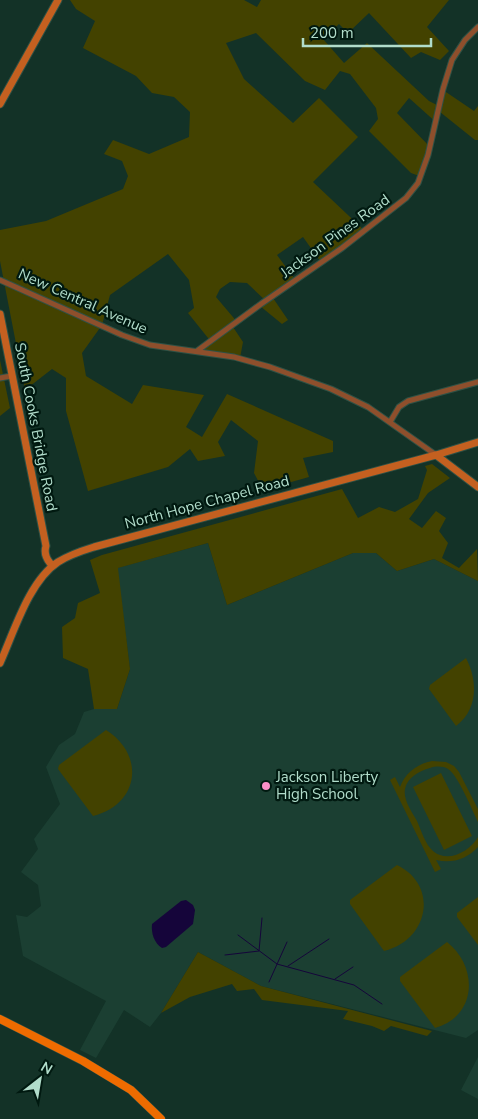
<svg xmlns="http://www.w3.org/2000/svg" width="478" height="1119" font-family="'Nunito Sans',sans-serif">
<rect width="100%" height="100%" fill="#133227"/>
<path fill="#1b3f32" d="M208 543 227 605 353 553H376L397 571 434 559 478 581V1030L466 1038 261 986 198 952 161 1013 150 1027 124 1010 96 1058 80 1050 106 1001 23 956 16 915 27 917 41 906 38 885 21 872 38 849 34 839 60 804 46 767 59 745 75 734 84 712 94 709H117L130 669 117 568Z
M478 1057V1099L461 1090Z"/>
<path fill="#434200" d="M70 0H244L257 7 261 0H449L427 27 449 51 440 60 421 52 411 58 369 13 348 33 339 24 323 39 344 63 367 43 429 101 439 106 443 90 474 111 478 106V140H475L440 112 438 124 409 98 397 113 432 149 422 177 411 173 369 131 378 119 376 108 350 74 340 71 325 90 305 81 256 33 226 43 244 79 293 123 319 98 358 137 313 182 366 232 323 265 303 237 277 255 297 282 273 298 288 320 282 324 260 306 266 301 247 283 230 282 220 289 216 297 238 323 233 327 243 342 240 358 199 352 212 343 188 313 194 308 189 280 168 254 110 295 102 325 82 353 86 376 132 404 143 385 204 395 186 427 202 437 227 394 333 441V452L303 458 309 477 263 490 254 473 258 441 231 420 218 442 225 456 198 461 190 449 168 467 88 491 66 411V378L52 369 25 390 0 261V230L46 221 123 189 128 176 122 161 104 154 113 140 149 154 189 137 190 112 174 97 152 93 136 76 83 48 95 21 76 9Z
M0 360 10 408 0 416Z
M432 464 450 478 428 493 409 519 422 528 436 511 446 518 439 531 448 543 442 558 459 568 477 549 478 581 434 559 397 571 376 553H353L227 605 208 543 118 568 130 669 117 709H94L88 669 63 658 62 627 75 618 78 603 100 593 90 560 102 555 342 489 358 518 379 507 395 512 418 499 427 470 425 466Z
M466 658C478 681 478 710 456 726L429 689 430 685Z
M106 730C146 755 139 805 93 816L58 769 59 765Z
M432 761 446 762 454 766 459 772 478 809V822C472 810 458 775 448 769 443 766 436 766 430 768 419 771 407 778 405 789 403 800 412 812 417 821 421 830 425 844 433 851 448 864 470 851 478 837V847C467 859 452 864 436 860L441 869 435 872 390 780 395 777 400 787C405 773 417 764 432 761Z
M441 773 472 836 444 850 413 787Z
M397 865C440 886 428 941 384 951L350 904V900Z
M478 897V945L457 917V913Z
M447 942C478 966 478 1016 435 1028L400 981V977Z
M198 952 261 986 432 1031 427 1036 391 1026 384 1031 372 1026 343 1019 348 1011 262 1000 254 989 237 991 232 984 190 997 161 1013Z"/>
<path fill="#15053a" d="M186 900 193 905 195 910 193 924 166 947 162 948C154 943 151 933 152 924L181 901Z"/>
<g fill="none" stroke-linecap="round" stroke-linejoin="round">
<path stroke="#15053a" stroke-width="1" d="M238 935 277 964 354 985 382 1004
M225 955 259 951 262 918
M288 966 329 939
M335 979 353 967
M269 982 287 942"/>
<defs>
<path id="street" d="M0 280 122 335 150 345 234 357 270 367 331 389 368 407 436 455
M197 351 261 304 342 248 406 198 418 183 428 155 443 89 452 60 465 40 478 27
M0 378 11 376
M390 422 399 407 408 401 478 382"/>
<path id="secondary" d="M0 104 58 0
M0 314 46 546C44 552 46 558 50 563
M436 455 478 487
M0 663C14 632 29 581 58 562 69 555 81 551 94 547L436 455 478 442"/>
<path id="primary" d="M0 1019 83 1061 131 1090 161 1119"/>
</defs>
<use href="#street" stroke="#2f5145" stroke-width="7"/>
<use href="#secondary" stroke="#2f5145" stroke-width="9"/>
<use href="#primary" stroke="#2f5145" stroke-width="9"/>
<use href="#street" stroke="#8e4f2c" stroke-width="5"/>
<use href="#secondary" stroke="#c46020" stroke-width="7"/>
<use href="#primary" stroke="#ee6b00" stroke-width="8"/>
</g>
<circle fill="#fa8fc7" stroke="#001910" stroke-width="2" cx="266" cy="786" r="5"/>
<g text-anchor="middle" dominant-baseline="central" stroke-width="4.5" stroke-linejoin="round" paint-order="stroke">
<g font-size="15" fill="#b1ddcb" stroke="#001910">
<text transform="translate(335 236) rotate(-36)">Jackson Pines Road</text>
<text transform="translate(83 301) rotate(24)">New Central Avenue</text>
<text transform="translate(36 427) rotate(79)">South Cooks Bridge Road</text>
<text transform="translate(207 502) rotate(-15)">North Hope Chapel Road</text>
</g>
<g font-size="15" fill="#b1ddcb" stroke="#001910" text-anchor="start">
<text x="276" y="777">Jackson Liberty<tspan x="276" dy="17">High School</tspan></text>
</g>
</g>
<g transform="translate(40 1079) rotate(31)" stroke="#001910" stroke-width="4" paint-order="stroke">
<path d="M0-4L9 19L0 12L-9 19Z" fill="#b1ddcb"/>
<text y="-8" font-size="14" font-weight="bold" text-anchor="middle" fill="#b1ddcb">N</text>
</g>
<path d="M303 38v8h128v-8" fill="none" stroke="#b1ddcb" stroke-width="2.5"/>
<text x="310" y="38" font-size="15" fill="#b1ddcb" stroke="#001910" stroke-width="4" paint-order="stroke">200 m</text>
</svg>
